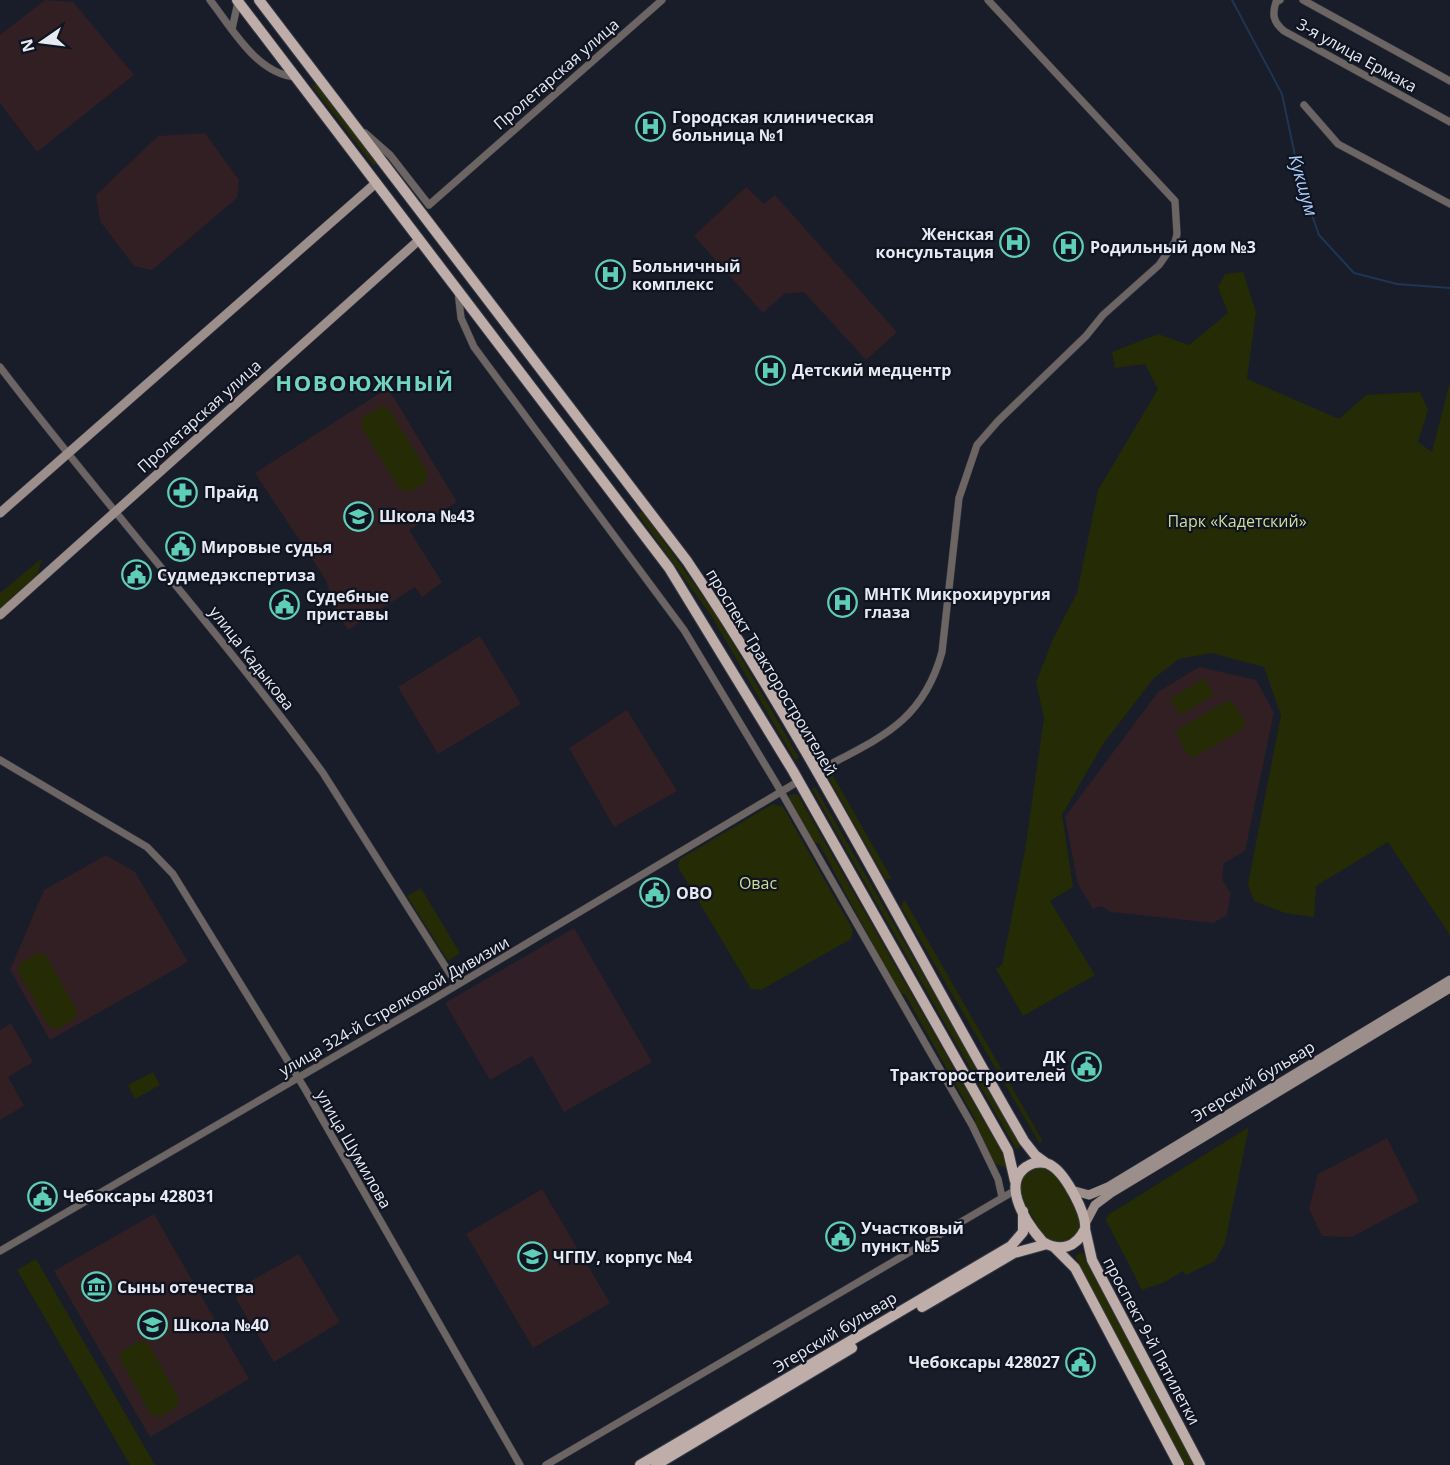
<svg xmlns="http://www.w3.org/2000/svg" width="1450" height="1465" font-family="'Open Sans',sans-serif">
<rect width="100%" height="100%" fill="#191d29"/>
<path fill="#301f27" d="M574 928 652 1062 564 1112 532 1056 490 1080 445 1003Z"/>
<path fill="#311f24" d="M45 0 73 2 134 75 37 152 0 103V35Z
M205 133 239 180 237 198 152 270 134 266 100 221 96 195 158 136Z
M746 187 764 204 775 195 897 332 866 360 804 292 784 294 763 313 694 236Z
M388 388 457 502 409 530 442 582 422 597 415 587 348 630 334 608 326 580 255 473Z
M480 636 521 704 438 754 398 687Z
M1199 667 1256 680 1274 712 1245 851 1224 863 1222 880 1231 893 1227 915 1213 923 1111 912 1101 906 1093 909 1078 884 1065 817 1158 692Z
M627 710 677 791 614 827 569 748Z
M106 855 135 872 188 962 50 1040 10 970 44 890Z
M11 1023 33 1062 8 1077 24 1106 0 1120V1030Z
M1387 1138 1419 1201 1352 1237 1322 1236 1309 1209 1318 1174Z
M542 1189 610 1303 533 1348 466 1234Z
M154 1214 249 1379 150 1437 54 1271Z
M299 1254 340 1322 274 1362 236 1299 244 1285Z"/>
<path fill="#252b05" d="M316 84 377 163 374 166 312 86Z
M1243 272 1256 312 1247 379 1339 419 1366 395 1420 392 1428 410 1418 442 1432 452 1450 382V935L1388 842 1316 886 1314 917 1285 913 1254 901 1248 884 1281 715 1264 667 1211 653 1179 659 1153 679 1103 744 1062 815 1073 887 1050 901 1095 975 1023 1016 996 969 1002 965 1025 850 1044 718 1036 682 1053 639 1077 593 1098 490 1158 389 1145 364 1115 368 1112 352 1158 334 1189 345 1228 313 1218 287 1225 274Z
M383 406 389 409 428 473 426 482 409 492 400 490 361 426 363 417Z
M642 511 716 614 799 758 795 760 712 617 638 514Z
M42 558 35 584 0 615V593Z
M1204 678 1214 695 1180 715 1170 699Z
M1226 701 1233 702 1245 722 1244 728 1195 757 1188 755 1177 736V730Z
M832 774 892 879H885L828 777Z
M815 787 1022 1146 1016 1149 812 789Z
M793 794 798 795 1004 1156 1007 1168 995 1164 973 1124 975 1119 905 994H899L819 843H814L789 800V796Z
M773 804 783 807 853 930 851 939 761 990 751 989 678 867 680 859Z
M421 888 460 953 448 961 407 896Z
M904 899 1042 1140 1040 1144 901 907Z
M37 953 46 955 77 1011 75 1019 58 1029 49 1027 18 971 20 963Z
M153 1072 160 1085 135 1099 128 1085Z
M1249 1127 1225 1243 1215 1261 1186 1275 1183 1271 1165 1282 1142 1290 1106 1220 1108 1215Z
M1035 1167C1038 1167 1041 1166 1044 1167 1055 1170 1079 1205 1081 1216 1086 1240 1059 1248 1043 1236L1019 1193 1022 1176Z
M1082 1252 1194 1465H1185L1075 1256Z
M36 1259 155 1465H130L17 1270Z
M139 1341 148 1343 179 1399 177 1407 160 1417 151 1415 120 1359 122 1351Z"/>
<g fill="none" stroke-linecap="round" stroke-linejoin="round">
<path stroke="#1e3554" stroke-width="2" d="M1232 0 1282 94 1301 184 1319 235 1354 273 1397 284 1450 288"/>
<defs>
<path id="street" d="M210 0C232 28 256 73 295 77
M1280 0 1276 2C1272 14 1273 22 1284 31L1450 122
M1303 0 1450 81
M232 29 238 2
M1304 105 1338 144 1450 204
M365 133 390 155 429 205
M429 205 662 0
M458 291 461 318 474 347 684 630 776 783 972 1125 998 1179 1002 1197
M0 367C105 505 221 633 323 773L457 985
M0 760 147 847 173 874 305 1089 520 1465
M816 772C876 739 922 725 942 652L959 498 977 445 998 421 1086 336 1103 315 1159 265 1175 242 1177 234 1175 201 988 0
M0 1251 432 1000 799 781
M546 1465 1014 1191"/>
<path id="secondary" d="M0 513 376 183
M0 615 419 240
M1071 1190 1089 1195 1108 1187 1450 980
M1086 1222 1095 1205 1111 1193 1450 988"/>
<path id="primary" d="M237 0 669 568 793 771 1008 1151 1015 1181
M259 0 687 561C812 746 912 948 1024 1141L1035 1155 1046 1163
M1034 1163C1040 1162 1047 1162 1052 1166 1066 1175 1087 1214 1085 1229 1076 1248 1060 1252 1043 1242 1025 1222 996 1177 1034 1163Z
M1085 1229 1092 1260 1200 1465
M1054 1247 1075 1268 1179 1465
M922 1307 1014 1253 1047 1244
M640 1465 1011 1246 1023 1232V1211
M656 1465 852 1348"/>
</defs>
<use href="#street" stroke="#363a45" stroke-width="8"/>
<use href="#secondary" stroke="#363a45" stroke-width="10"/>
<use href="#primary" stroke="#363a45" stroke-width="12"/>
<use href="#street" stroke="#6d6563" stroke-width="7"/>
<use href="#secondary" stroke="#9b8e8b" stroke-width="9"/>
<use href="#primary" stroke="#beada9" stroke-width="10"/>
</g>
<defs>
<symbol id="hospital-ring" viewBox="-11 -11 22 22"><circle r="9.5" fill="#101420" stroke="#5eceb8" stroke-width="1.5"/><path d="M-5-5h3v3.5h4V-5h3V5h-3V1.5h-4V5h-3Z" fill="#5eceb8"/></symbol>
<symbol id="pharmacy-ring" viewBox="-11 -11 22 22"><circle r="9.5" fill="#101420" stroke="#5eceb8" stroke-width="1.5"/><path d="M-2-6h4v4h4v4h-4v4h-4v-4h-4v-4h4Z" fill="#5eceb8"/></symbol>
<symbol id="school-ring" viewBox="-11 -11 22 22"><circle r="9.5" fill="#101420" stroke="#5eceb8" stroke-width="1.5"/><path d="M0-5L7-2L0 1L-7-2ZM-4 1L0 2.5L4 1V4Q0 6-4 4Z" fill="#5eceb8"/></symbol>
<symbol id="civic-ring" viewBox="-11 -11 22 22"><circle r="9.5" fill="#101420" stroke="#5eceb8" stroke-width="1.5"/><path d="M-.6-6.5H3V-4.5H.6V-3L4-1V1h2V6H-6V1h2V-1L-.6-3ZM-1.2 2.5V6h2.4V2.5Z" fill="#5eceb8"/></symbol>
<symbol id="university-ring" viewBox="-11 -11 22 22"><circle r="9.5" fill="#101420" stroke="#5eceb8" stroke-width="1.5"/><path d="M0-5L7-2L0 1L-7-2ZM-4 1L0 2.5L4 1V4Q0 6-4 4Z" fill="#5eceb8"/></symbol>
<symbol id="museum-ring" viewBox="-11 -11 22 22"><circle r="9.5" fill="#101420" stroke="#5eceb8" stroke-width="1.5"/><path d="M0-6L6-3V-2H-6V-3ZM-5-1h2V3h-2ZM-1-1h2V3h-2ZM3-1h2V3H3ZM-6 4H6V6H-6Z" fill="#5eceb8"/></symbol>
</defs>
<g fill-rule="evenodd">
<use href="#hospital-ring" x="634" y="110" width="33" height="33"/>
<use href="#hospital-ring" x="998" y="226" width="33" height="33"/>
<use href="#hospital-ring" x="1052" y="230" width="33" height="33"/>
<use href="#hospital-ring" x="594" y="258" width="33" height="33"/>
<use href="#hospital-ring" x="754" y="354" width="33" height="33"/>
<use href="#pharmacy-ring" x="166" y="476" width="33" height="33"/>
<use href="#school-ring" x="342" y="500" width="33" height="33"/>
<use href="#civic-ring" x="164" y="530" width="33" height="33"/>
<use href="#civic-ring" x="120" y="558" width="33" height="33"/>
<use href="#hospital-ring" x="826" y="586" width="33" height="33"/>
<use href="#civic-ring" x="268" y="588" width="33" height="33"/>
<use href="#civic-ring" x="638" y="876" width="33" height="33"/>
<use href="#civic-ring" x="1070" y="1050" width="33" height="33"/>
<use href="#civic-ring" x="26" y="1180" width="33" height="33"/>
<use href="#civic-ring" x="824" y="1220" width="33" height="33"/>
<use href="#university-ring" x="516" y="1240" width="33" height="33"/>
<use href="#museum-ring" x="80" y="1270" width="33" height="33"/>
<use href="#school-ring" x="136" y="1308" width="33" height="33"/>
<use href="#civic-ring" x="1064" y="1346" width="33" height="33"/>
</g>
<g text-anchor="middle" dominant-baseline="central" stroke-width="4.5" stroke-linejoin="round" paint-order="stroke">
<g font-size="16" fill="#e7eaf3" stroke="#101420">
<text transform="translate(1357 55) rotate(29)">3-я улица Ермака</text>
<text transform="translate(556 74) rotate(-41)">Пролетарская улица</text>
<text transform="translate(199 416) rotate(-42)">Пролетарская улица</text>
<text transform="translate(252 658) rotate(52)">улица Кадыкова</text>
<text transform="translate(772 672) rotate(59)">проспект Тракторостроителей</text>
<text transform="translate(394 1006) rotate(-30)">улица 324-й Стрелковой Дивизии</text>
<text transform="translate(1253 1081) rotate(-31)">Эгерский бульвар</text>
<text transform="translate(354 1149) rotate(60)">улица Шумилова</text>
<text transform="translate(835 1332) rotate(-31)">Эгерский бульвар</text>
<text transform="translate(1152 1341) rotate(62)">проспект 9-й Пятилетки</text>
</g>
<g font-size="16" font-weight="bold" fill="#e7eaf3" stroke="#101420" text-anchor="start">
<text x="672" y="117">Городская клиническая<tspan x="672" dy="18">больница №1</tspan></text>
<text x="994" y="234" text-anchor="end">Женская<tspan x="994" dy="18">консультация</tspan></text>
<text x="1090" y="247">Родильный дом №3</text>
<text x="632" y="266">Больничный<tspan x="632" dy="18">комплекс</tspan></text>
<text x="792" y="370">Детский медцентр</text>
<text x="204" y="492">Прайд</text>
<text x="379" y="516">Школа №43</text>
<text x="201" y="547">Мировые судья</text>
<text x="157" y="575">Судмедэкспертиза</text>
<text x="864" y="594">МНТК Микрохирургия<tspan x="864" dy="18">глаза</tspan></text>
<text x="306" y="596">Судебные<tspan x="306" dy="18">приставы</tspan></text>
<text x="676" y="893">ОВО</text>
<text x="1066" y="1057" text-anchor="end">ДК<tspan x="1066" dy="18">Тракторостроителей</tspan></text>
<text x="63" y="1196">Чебоксары 428031</text>
<text x="861" y="1228">Участковый<tspan x="861" dy="18">пункт №5</tspan></text>
<text x="553" y="1257">ЧГПУ, корпус №4</text>
<text x="117" y="1287">Сыны отечества</text>
<text x="173" y="1325">Школа №40</text>
<text x="1060" y="1362" text-anchor="end">Чебоксары 428027</text>
</g>
<g font-size="16" fill="#cfde98" stroke="#101420">
<text x="1237" y="521">Парк «Кадетский»</text>
<text x="758" y="883">Овас</text>
</g>
<g font-size="18" font-style="italic" fill="#accefc" stroke="#101420">
<text transform="translate(1304 185) rotate(74)">Кукшум</text>
</g>
<g font-size="22" font-weight="bold" letter-spacing="1.5" fill="#71d6c1" stroke="#101420">
<text x="365" y="382">НОВОЮЖНЫЙ</text>
</g>
</g>
<g transform="translate(42 42) rotate(256)" stroke="#101420" stroke-width="4.5" paint-order="stroke">
<path d="M0-4.5L10 22L0 15L-10 22Z" fill="#e7eaf3"/>
<text y="-9" font-size="16" font-weight="bold" text-anchor="middle" fill="#e7eaf3">N</text>
</g>
</svg>
